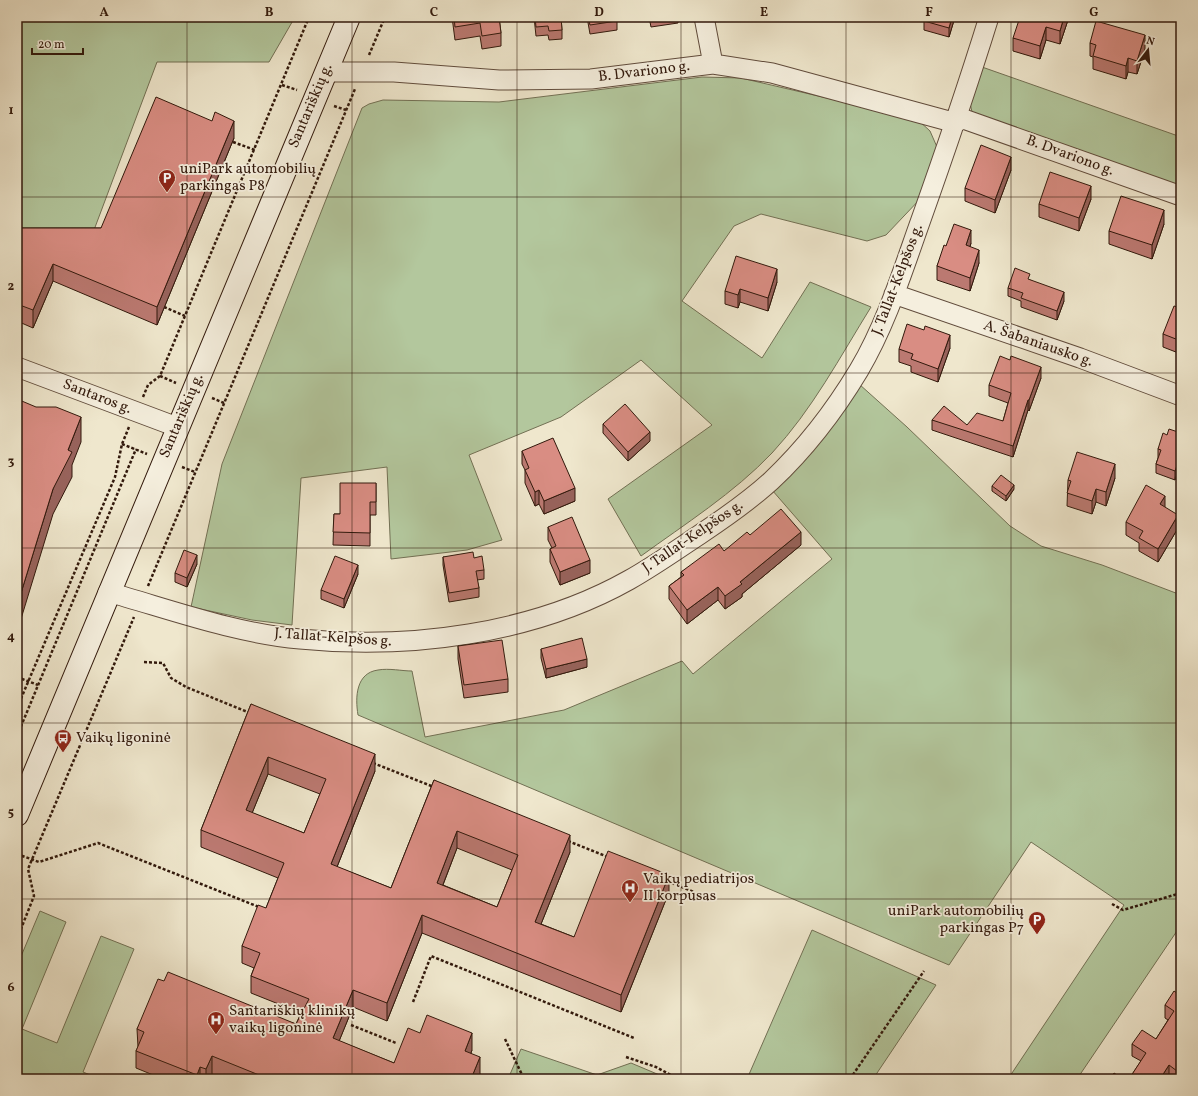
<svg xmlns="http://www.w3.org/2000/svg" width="1198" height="1096" font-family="Vollkorn,serif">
<rect width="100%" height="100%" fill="#efe7cd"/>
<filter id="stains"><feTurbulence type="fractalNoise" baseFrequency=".005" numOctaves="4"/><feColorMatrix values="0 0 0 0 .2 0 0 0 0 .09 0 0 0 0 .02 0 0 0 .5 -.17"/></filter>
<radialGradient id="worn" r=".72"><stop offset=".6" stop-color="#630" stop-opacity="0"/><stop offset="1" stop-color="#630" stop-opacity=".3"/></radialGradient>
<path fill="#b3c79d" stroke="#727054" d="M17 17H295L269 62H157L94 230 17 236Z
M982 67 1181 137V189L972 112 970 103Z
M702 77 741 78 917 119 930 131 937 147 922 197 886 235 867 241 761 214 734 226 682 301 762 358 810 282 871 307C840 357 812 410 772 453 734 493 685 524 641 556L608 499 712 425 641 360 561 417 469 455 502 540 467 550 391 559 387 467 301 478 292 625 252 620 191 607 222 464 362 108 369 104 383 100 499 102Z
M859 384 907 427 1010 526 1041 546 1102 565 1181 595V925L1077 1079H1008L1124 905 1031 842 949 965 358 715C355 697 356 673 378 670 389 668 402 671 412 671L425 737 564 710 682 661 693 674 832 559 772 490Z
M40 911 66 922 22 1029 57 1043 101 936 134 949 83 1072 100 1079H17V966Z
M812 930 936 985 873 1079H747Z
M521 1049 597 1075 631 1063 669 1079H508Z"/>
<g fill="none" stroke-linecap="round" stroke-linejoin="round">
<defs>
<path id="minor" d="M704 17 713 64
M326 72H394L499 80 591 79 713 64 772 73 956 123
M958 117 1181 196
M894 294 1080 358 1181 396
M17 367 177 427
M108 592C172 610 234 633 300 639 409 650 533 634 629 580 654 566 678 549 702 533 726 517 750 500 771 481 805 449 835 410 859 370 885 326 901 276 918 228 943 158 967 88 989 17"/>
<path id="secondary" d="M17 815 349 17"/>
</defs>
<use href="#minor" stroke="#614c3c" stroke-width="21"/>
<use href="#secondary" stroke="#32190c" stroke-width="24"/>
<path stroke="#32190c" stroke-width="2.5" stroke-dasharray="3 2" stroke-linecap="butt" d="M369 55 385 17
M282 85 297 90
M334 106 346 110
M233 142 255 150
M164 307 185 316
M160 376 176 383
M143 397 148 385 160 376 309 17
M212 398 224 403
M122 444 147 454
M182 467 195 472
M148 586 355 89
M144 662 163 663 171 678 186 687 250 713
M17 677 38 685
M17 708 115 477 122 444 129 427
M17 736 136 449
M373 763 434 787
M568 841 608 857
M17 854 39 862 98 843 259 907
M667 881 694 892
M1112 904 1123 910 1181 893
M17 939 34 896 28 869 134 617
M413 1002 431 956 634 1038
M351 1025 396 1043
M505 1039 524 1079
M626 1057 656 1067 678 1079
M850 1079 924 971"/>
<use href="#minor" stroke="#f5efde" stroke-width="19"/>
<use href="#secondary" stroke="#f5efde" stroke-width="22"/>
</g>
<path fill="#bb7971" stroke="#32190c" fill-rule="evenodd" d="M452 17H499L501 33V46L482 49 480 36 455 40Z
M534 17H561L562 30V39L549 40 548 35 536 36Z
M587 17H617V30L590 34Z
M649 17H678V23L651 27Z
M925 17H955L949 37 924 30V21Z
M1069 17 1060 44 1046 40 1040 59 1013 51V38Z
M1090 43 1145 49 1137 74 1128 72 1126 79 1093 69V57L1090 56Z
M234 138 157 325 53 281 33 328 17 321V228H101Z
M1011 170 995 213 965 201V188Z
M1091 199 1079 231 1039 217V204Z
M1164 224 1152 259 1109 244V231Z
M971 243 970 247 979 263 970 291 937 280V266L946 246Z
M1030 280 1064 301 1057 320 1021 307V301L1008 296V288Z
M777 282 768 311 740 302 738 308 725 304V291Z
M1181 308V354L1163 347V334Z
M950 348 938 382 911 372V366L899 362V349Z
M1041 378 1029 411 1028 410 1013 457 932 430V420L967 425 1003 421 1008 403 989 396V385Z
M603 424 650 441 628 461 603 433Z
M1181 433 1175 480 1156 473V464L1158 458V449L1167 435Z
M522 451 575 501 544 514 539 504 535 506 525 483V470L522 464Z
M1115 478 1106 506 1096 502 1092 514 1067 506 1068 480Z
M376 483V515H370V546L333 545 334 514H340Z
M992 486 1014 489 1006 501 992 491Z
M1165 507 1178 528 1158 562 1139 551V543L1126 535V522Z
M548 527 590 573 560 585 550 562V549L552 548 548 540Z
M750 535 801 545 742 594V597L725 609 718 600 687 624 669 599V586L681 577V572L724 551Z
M443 557 474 558 484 570V579L477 580 479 588V597L449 602 443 565Z
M197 564 187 587 175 582V573Z
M358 574 344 608 321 599V590Z
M458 646 508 679V692L464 698 458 659Z
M541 649 587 667 546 678 541 658Z
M251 704 375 771 337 867 391 888 434 780 570 852 541 924 574 937 669 892 621 1012 422 933 387 1021 353 1007 339 1041 394 1063 420 1033 472 1050 471 1053 480 1074 478 1079H225L212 1074 210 1079H163L136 1068V1051L138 1047 137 1029 164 981 296 1024 301 1013 251 993V976L254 968 242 963V946L266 908 278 878 201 847V830ZM268 774 320 794 304 833 252 813ZM457 848 512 870 497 907 443 885Z
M1181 996V1079H1171L1169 1078 1168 1079H1129L1141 1061 1132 1056V1044L1156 1039 1168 1020 1165 1018V1005Z"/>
<path fill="#98635c" stroke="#32190c" d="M952 17H955L949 37V28Z
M1064 17H1069L1060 44V31Z
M1046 27V40L1040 59V46Z
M1145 35V49L1137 74V61Z
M1128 58V72L1126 79V66Z
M234 121V138L157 325V307Z
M1011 157V170L995 213V200Z
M1091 186V199L1079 231V218Z
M1164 210V224L1152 259V245Z
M971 230V243L966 259V245Z
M979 250V263L970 291V278Z
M53 264V281L33 328V310Z
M777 269V282L768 311V298Z
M740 289V302L738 308V295Z
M1064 292V301L1057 320V311Z
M950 335V348L938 382V369Z
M1041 367V378L1029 411V400Z
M1028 400V410L1013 457V446Z
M81 417V442L72 465V477L53 514 17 632V606L53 489Z
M650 432V441L628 461V452Z
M1181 454V463L1175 480V471Z
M1115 464V478L1106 506V492Z
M1014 485V489L1006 501V496Z
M575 488V501L544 514V501Z
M1096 489V502L1092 514V501Z
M539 490V504L535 506V492Z
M1165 496V509L1160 504Z
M1178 515V528L1158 562V549Z
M801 532V545L742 594V597L725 609V596L740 582Z
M197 555V564L187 587V578Z
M590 560V573L560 585V572Z
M358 565V574L344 608V599Z
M718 587V600L687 624V610Z
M587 659V667L546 678V669Z
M375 754V771L331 882V864Z
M268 757V774L246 828V810Z
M457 831V848L437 900V883Z
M570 835V852L535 939V922Z
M669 875V892L621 1012V995Z
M422 915V933L387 1021V1003Z
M353 990V1007L333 1056V1038Z
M472 1033V1050L465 1068V1051Z
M212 1056V1074L210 1079H206V1069Z
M480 1057V1074L478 1079H471Z
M1169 1065V1078L1168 1079H1160Z
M200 1067V1079H197V1075Z"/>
<path fill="#d98d83" stroke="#32190c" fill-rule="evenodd" d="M454 17H499L501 33 482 36 480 23 455 27Z
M535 17H561L562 30 549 31 548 26 536 27Z
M588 17H617V21L590 25Z
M925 17H952L949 28 924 21Z
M1020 17H1064L1060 31 1046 27 1040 46 1013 38Z
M1096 21 1145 35 1137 61 1128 58 1126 66 1093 56 1096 45 1090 43Z
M156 97 212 121 215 112 234 121 157 307 53 264 33 310 17 304V228H101Z
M981 145 1011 157 995 200 965 188Z
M1050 172 1091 186 1079 218 1039 204Z
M1121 196 1164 210 1152 245 1109 231Z
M954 224 971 230 966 245 979 250 970 278 937 266 944 245 946 246Z
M736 256 777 269 768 298 740 289 738 295 725 291Z
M1015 268 1030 274 1028 279 1064 292 1057 311 1021 298 1023 293 1008 288Z
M1174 306 1181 308V341L1163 334Z
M907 324 924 330 925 326 950 335 938 369 911 359 913 354 899 349Z
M1000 356 1010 360 1011 356 1041 367 1029 400H1028L1013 446 932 420 944 406 967 425 977 413 1003 421 1011 393 989 385Z
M17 399 36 407H56L81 417 68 450 72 452 53 489 17 606Z
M625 404 650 432 628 452 603 424Z
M1169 429 1181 433V454L1175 471 1156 464 1161 450 1158 449 1163 433 1167 435Z
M553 438 575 488 544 501 539 490 535 492 525 470 529 468 522 451Z
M1077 452 1115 464 1106 492 1096 489 1092 501 1067 493 1071 481 1068 480Z
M1001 475 1014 485 1006 496 992 486Z
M340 483H376V502H370V533L333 532 334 514H340Z
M1146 485 1165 496 1160 504 1178 515 1158 549 1139 538 1143 531 1126 522Z
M781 509 801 532 740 582 742 584 725 596 718 587 687 610 669 586 684 575 681 572 719 544 724 551 747 532 750 535Z
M572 517 590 560 560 572 550 549 556 546 548 527Z
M184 550 197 555 187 578 175 573Z
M473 552 474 558 482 556 484 570 476 571 479 588 449 593 443 557Z
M335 556 358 565 344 599 321 590Z
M582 638 587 659 546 669 541 649Z
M502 640 508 679 464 685 458 646Z
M251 704 375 754 331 864 391 888 434 780 570 835 535 922 574 937 608 851 669 875 621 995 422 915 387 1003 353 990 333 1038 394 1063 408 1028 420 1033 427 1015 472 1033 465 1051 480 1057 471 1079H258L259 1075 212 1056 206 1069 200 1067 197 1075 136 1051 144 1032 137 1029 158 979 164 981 168 972 296 1024 309 999 251 976 260 953 242 946 258 905 266 908 284 863 201 830ZM268 757 326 779 304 833 246 810ZM457 831 518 855 497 907 437 883Z
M1174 991 1181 996V1074L1169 1065 1160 1079H1129L1146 1053 1132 1044 1142 1030 1156 1039 1174 1011 1165 1005Z
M1114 1073 1123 1079H1110Z"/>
<path fill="none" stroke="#32190c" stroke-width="1" stroke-opacity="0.55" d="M187 17V1079M352 17V1079M517 17V1079M681 17V1079M846 17V1079M1011 17V1079M17 197H1181M17 373H1181M17 548H1181M17 723H1181M17 899H1181"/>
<defs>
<symbol id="parking-pin" viewBox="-11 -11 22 30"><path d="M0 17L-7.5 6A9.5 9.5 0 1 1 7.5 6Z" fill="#8f2418" stroke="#f5efde"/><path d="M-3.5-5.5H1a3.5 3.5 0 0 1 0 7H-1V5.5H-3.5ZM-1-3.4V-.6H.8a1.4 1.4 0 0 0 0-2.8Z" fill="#fff"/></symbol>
<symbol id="bus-pin" viewBox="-11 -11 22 30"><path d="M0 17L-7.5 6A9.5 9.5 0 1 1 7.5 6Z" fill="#8f2418" stroke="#f5efde"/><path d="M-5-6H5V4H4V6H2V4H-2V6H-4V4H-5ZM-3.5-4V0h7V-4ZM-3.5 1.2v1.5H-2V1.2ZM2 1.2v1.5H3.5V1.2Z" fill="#fff"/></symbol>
<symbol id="hospital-pin" viewBox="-11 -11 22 30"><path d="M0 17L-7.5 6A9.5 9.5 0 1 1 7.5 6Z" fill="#8f2418" stroke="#f5efde"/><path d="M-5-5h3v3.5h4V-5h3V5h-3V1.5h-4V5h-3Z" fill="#fff"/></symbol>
</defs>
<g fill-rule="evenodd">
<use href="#parking-pin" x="157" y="168" width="20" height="27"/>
<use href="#bus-pin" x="53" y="728" width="20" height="27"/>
<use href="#hospital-pin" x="620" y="878" width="20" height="27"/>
<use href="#parking-pin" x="1027" y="910" width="20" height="27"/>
<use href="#hospital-pin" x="206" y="1010" width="20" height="27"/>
</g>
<g text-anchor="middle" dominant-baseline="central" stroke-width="3.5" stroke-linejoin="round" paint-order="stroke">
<g font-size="15" fill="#32190c" stroke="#f5efde">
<text transform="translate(644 72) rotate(-7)">B. Dvariono g.</text>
<text transform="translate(311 106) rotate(-67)">Santariškių g.</text>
<text transform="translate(1070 156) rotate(20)">B. Dvariono g.</text>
<text transform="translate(898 280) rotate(-69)">J. Tallat-Kelpšos g.</text>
<text transform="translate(1038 344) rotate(19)">A. Šabaniausko g.</text>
<text transform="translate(97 397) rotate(21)">Santaros g.</text>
<text transform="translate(182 416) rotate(-67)">Santariškių g.</text>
<text transform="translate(693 537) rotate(-34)">J. Tallat-Kelpšos g.</text>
<text transform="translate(333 638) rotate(4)">J. Tallat-Kelpšos g.</text>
</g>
<g font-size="15" fill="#32190c" stroke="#f5efde" text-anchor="start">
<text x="180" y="169">uniPark automobilių<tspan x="180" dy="17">parkingas P8</tspan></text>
<text x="76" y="738">Vaikų ligoninė</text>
<text x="643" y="879">Vaikų pediatrijos<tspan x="643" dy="17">II korpusas</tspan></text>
<text x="1024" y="911" text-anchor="end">uniPark automobilių<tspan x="1024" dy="17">parkingas P7</tspan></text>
<text x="229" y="1011">Santariškių klinikų<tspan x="229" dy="17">vaikų ligoninė</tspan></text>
</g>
</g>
<rect width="1198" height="1096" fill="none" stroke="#efe7cd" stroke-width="44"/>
<g transform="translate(1148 50) rotate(16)" stroke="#f5efde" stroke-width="3" paint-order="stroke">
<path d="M0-3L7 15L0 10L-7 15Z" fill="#32190c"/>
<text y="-6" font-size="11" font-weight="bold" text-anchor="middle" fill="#32190c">N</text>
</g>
<path d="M32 48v6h51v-6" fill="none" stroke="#32190c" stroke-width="2"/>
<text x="38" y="48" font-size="12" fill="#32190c" stroke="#f5efde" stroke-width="3" paint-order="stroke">20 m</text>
<rect x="22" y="22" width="1154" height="1052" fill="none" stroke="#32190c" stroke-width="1.5"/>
<g font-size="13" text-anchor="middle" font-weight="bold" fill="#32190c">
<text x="104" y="16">A</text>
<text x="269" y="16">B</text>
<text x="434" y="16">C</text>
<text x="599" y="16">D</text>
<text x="764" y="16">E</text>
<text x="929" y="16">F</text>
<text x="1094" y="16">G</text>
<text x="11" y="114">1</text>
<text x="11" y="290">2</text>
<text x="11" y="465">3</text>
<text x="11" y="640">4</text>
<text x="11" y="816">5</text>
<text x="11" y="991">6</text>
</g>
<rect width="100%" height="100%" filter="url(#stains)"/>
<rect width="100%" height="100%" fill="url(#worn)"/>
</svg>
